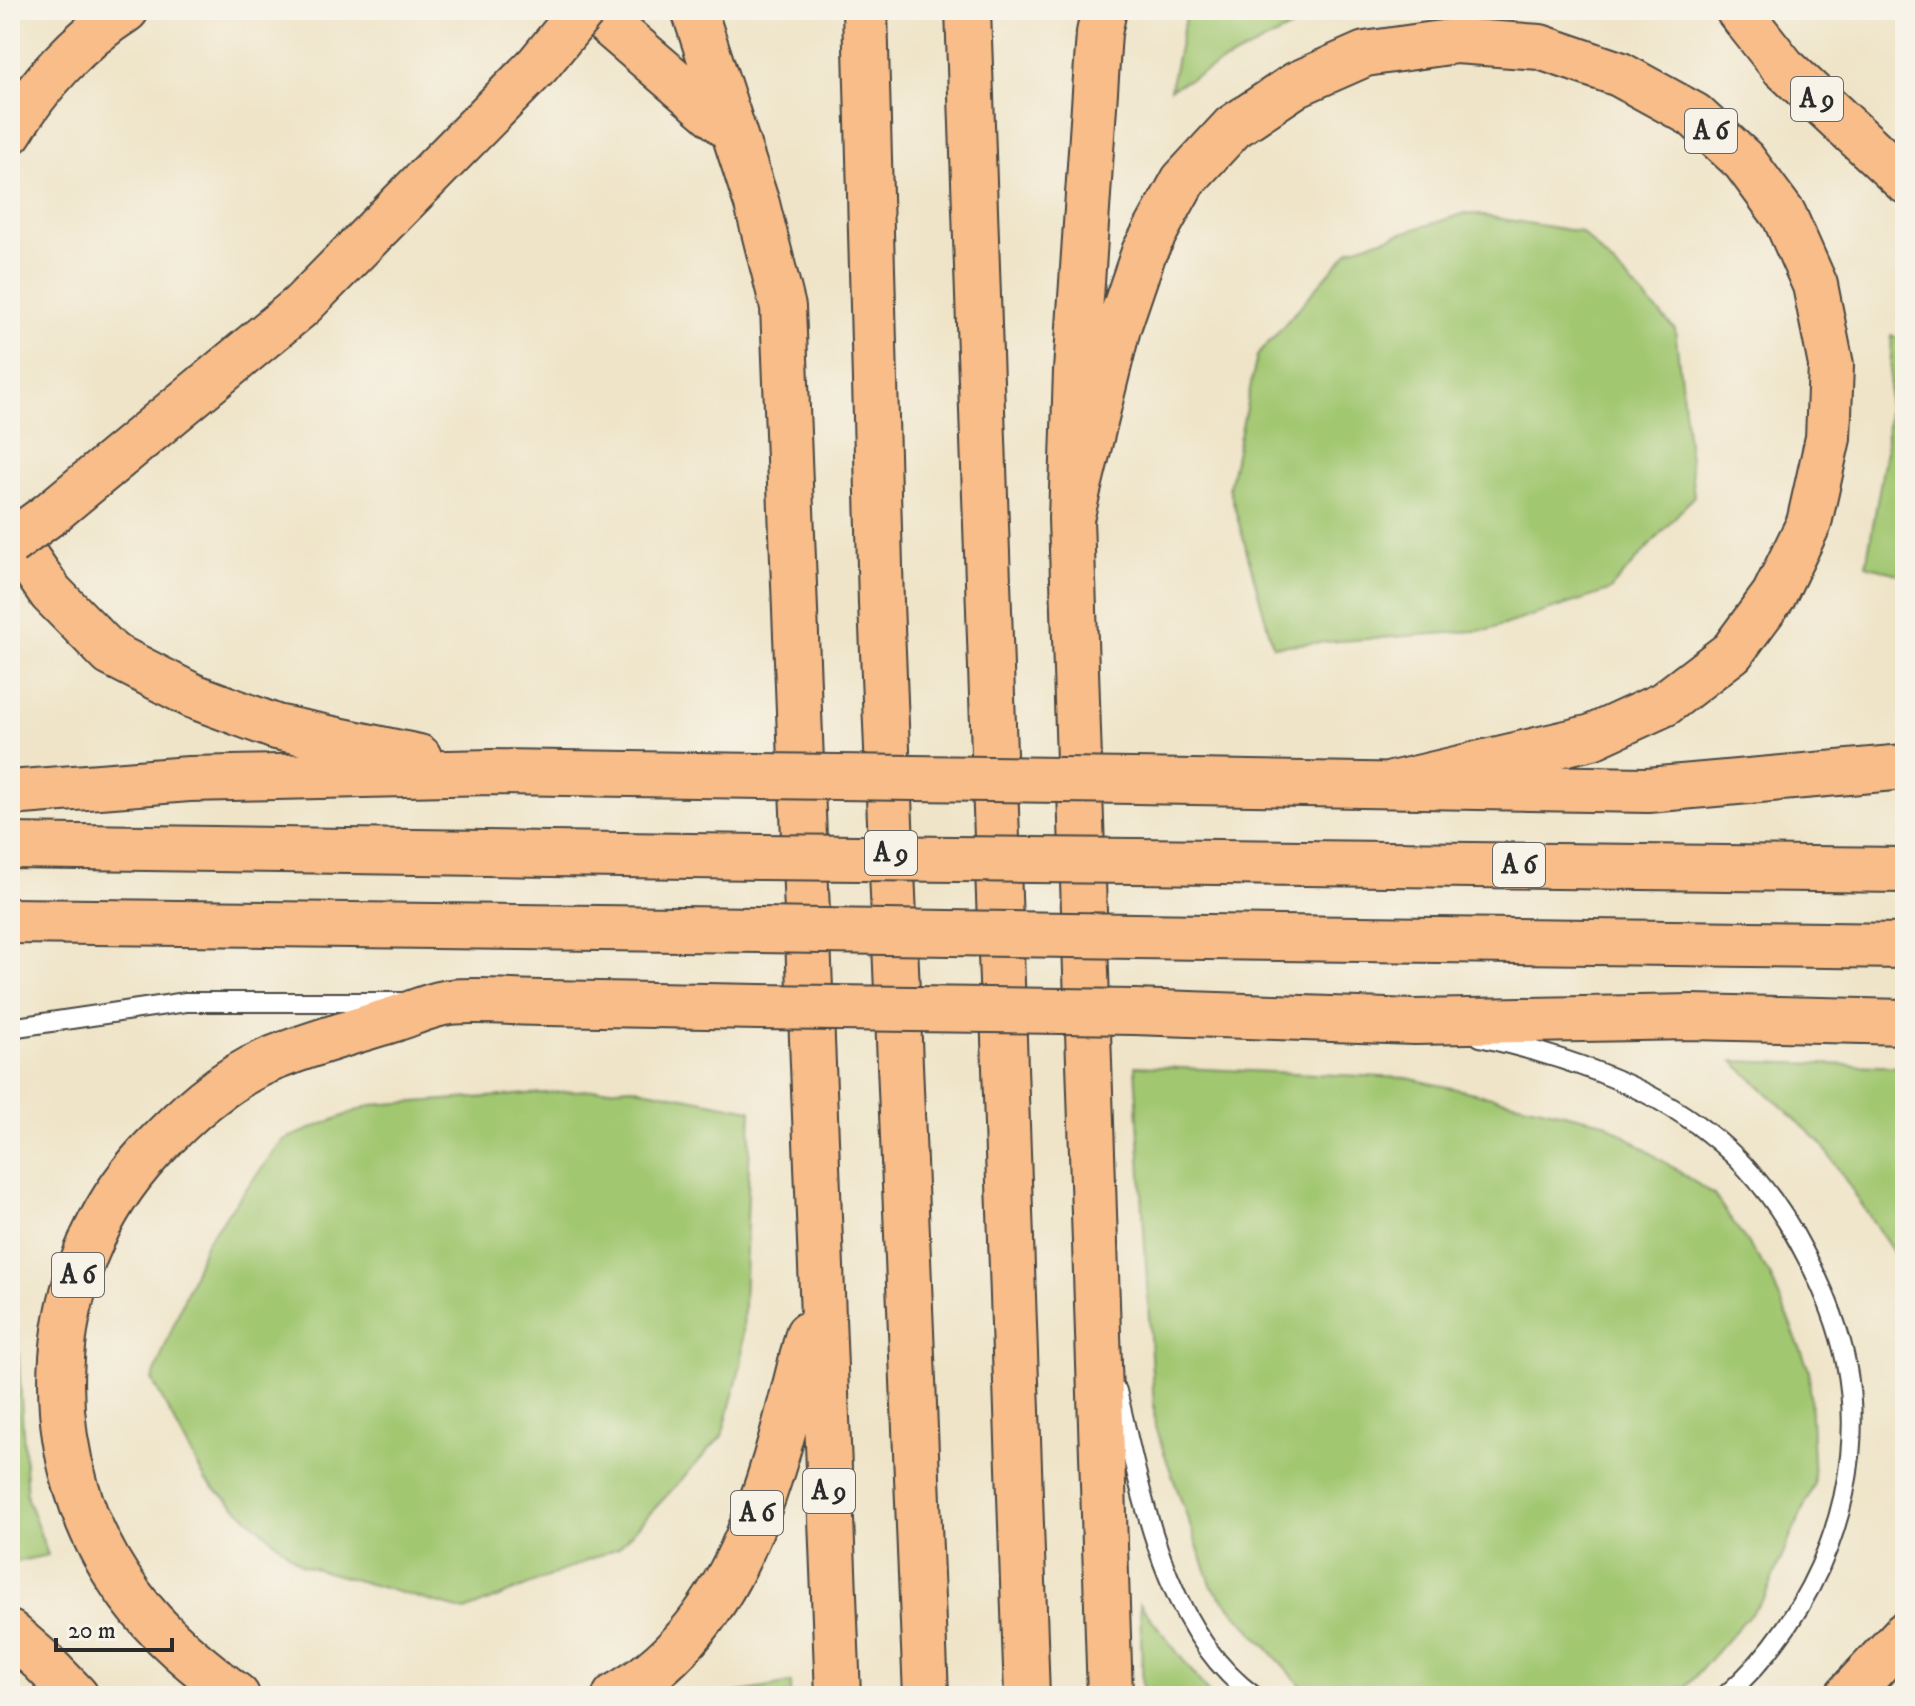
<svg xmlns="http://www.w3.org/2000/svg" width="1915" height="1706" font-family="'IM FELL DW Pica',serif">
<rect width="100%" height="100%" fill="#f7f3e8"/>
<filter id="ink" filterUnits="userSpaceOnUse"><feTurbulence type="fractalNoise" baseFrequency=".0125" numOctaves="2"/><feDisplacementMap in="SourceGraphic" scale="16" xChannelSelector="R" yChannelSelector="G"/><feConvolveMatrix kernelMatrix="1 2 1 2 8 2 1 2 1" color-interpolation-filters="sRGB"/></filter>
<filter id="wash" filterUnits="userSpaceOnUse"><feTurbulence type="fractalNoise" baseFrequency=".006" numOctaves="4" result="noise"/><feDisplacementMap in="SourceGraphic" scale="32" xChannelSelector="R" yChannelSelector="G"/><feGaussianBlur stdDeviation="1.8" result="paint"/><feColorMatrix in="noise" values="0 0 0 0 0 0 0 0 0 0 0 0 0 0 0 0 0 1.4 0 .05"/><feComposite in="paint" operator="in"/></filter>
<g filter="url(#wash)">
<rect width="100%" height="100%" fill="#efe4c8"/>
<path fill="#a2c771" stroke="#66794e" stroke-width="2" d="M1187 10H1384L1297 25 1170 89Z
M1466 213 1581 232 1675 329 1694 496 1609 591 1488 630 1273 646 1229 487 1257 356 1350 249Z
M1892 335 1905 343V576L1866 565 1886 451Z
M1733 1061 1905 1067V1270L1821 1143Z
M1135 1066 1407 1078 1604 1122 1714 1195 1770 1275 1809 1370 1814 1484 1764 1598 1686 1687 1663 1696H1315L1308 1693 1212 1587 1155 1427Z
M632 1087 751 1110 742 1361 722 1436 618 1548 465 1611 302 1565 206 1481 152 1380 206 1242 283 1140 371 1105Z
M10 1301 17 1331 27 1498 48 1555 10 1563Z
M1140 1604 1211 1696H1143Z
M791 1683V1696H728L731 1694Z"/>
</g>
<g filter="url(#ink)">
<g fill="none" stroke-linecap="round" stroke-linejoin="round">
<defs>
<path id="service" d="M10 1028 186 1002H401
M1480 1037C1558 1055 1645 1082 1708 1133 1748 1164 1780 1205 1803 1250 1822 1285 1838 1323 1846 1363 1870 1484 1817 1616 1725 1696
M1117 1391C1142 1493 1164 1631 1254 1696"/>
<path id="motorway" d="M592 10 733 131
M694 10 757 204 783 307 838 1696
M865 10 881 603 926 1696
M968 10 1027 1696
M1104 10 1099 33 1076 371 1071 519 1110 1696
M1738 10 1783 67 1905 181
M10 132C38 85 79 40 126 10
M1071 519 1118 328 1144 252 1183 181 1233 127 1297 84 1365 54 1456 41 1540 47 1619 74 1694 115 1744 161 1784 215 1815 285 1831 365 1828 438 1809 523 1774 595 1732 652 1664 704 1592 737 1392 784
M10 534 51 593 111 654 193 696 276 727 419 757
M1134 781 1648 790 1905 767
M10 793 189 779 492 772 762 776
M10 846 761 857
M1134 861 1905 870
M10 921 760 930
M1134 936 1905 946
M1134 1012 1415 1022 1692 1017 1905 1022
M10 1633 42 1661 76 1696
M237 1696C197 1665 160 1636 130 1595 32 1462 38 1272 151 1151 184 1116 222 1080 267 1061 308 1044 352 1032 395 1019 413 1013 432 1004 450 1002 481 999 515 1003 547 1003 617 1004 688 1005 759 1007
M615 1696C744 1626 775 1464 808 1334
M1847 1696 1905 1634"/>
</defs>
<use href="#service" stroke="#484743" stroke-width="22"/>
<use href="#motorway" stroke="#484743" stroke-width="48"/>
<use href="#service" stroke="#fff" stroke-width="18"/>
<use href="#motorway" stroke="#f8bd88" stroke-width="44"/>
<defs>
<path id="motorway-bridge" d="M10 543 50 514 301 306 538 65 583 10
M762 776 1134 781
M761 857 1134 861
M760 930 1134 936
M759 1007 1134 1012"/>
</defs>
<use href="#motorway-bridge" stroke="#484743" stroke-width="48" stroke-linecap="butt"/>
<use href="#motorway-bridge" stroke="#f8bd88" stroke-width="44"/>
</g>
</g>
<g text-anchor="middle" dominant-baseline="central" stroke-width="6" stroke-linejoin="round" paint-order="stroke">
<g fill="#f7f3e8" stroke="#686764" stroke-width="2">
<rect x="1791" y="77" width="52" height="44" rx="6"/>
<rect x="1685" y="109" width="52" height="44" rx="6"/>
<rect x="865" y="831" width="52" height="44" rx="6"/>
<rect x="1493" y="843" width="52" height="44" rx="6"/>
<rect x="52" y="1253" width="52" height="44" rx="6"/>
<rect x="803" y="1469" width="52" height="44" rx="6"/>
<rect x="731" y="1491" width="52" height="44" rx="6"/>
</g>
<g font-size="26" font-weight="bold" fill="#2b2b2b">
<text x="1817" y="99">A 9</text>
<text x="1711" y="131">A 6</text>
<text x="891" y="853">A 9</text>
<text x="1519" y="865">A 6</text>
<text x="78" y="1275">A 6</text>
<text x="829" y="1491">A 9</text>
<text x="757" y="1513">A 6</text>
</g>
</g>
<rect width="1915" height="1706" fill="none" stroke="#f7f3e8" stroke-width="40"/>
<path d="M56 1638v12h116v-12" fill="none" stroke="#2b2b2b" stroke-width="4"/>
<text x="68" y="1638" font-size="24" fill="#2b2b2b" stroke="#f7f3e8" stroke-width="6" paint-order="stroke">20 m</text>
</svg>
